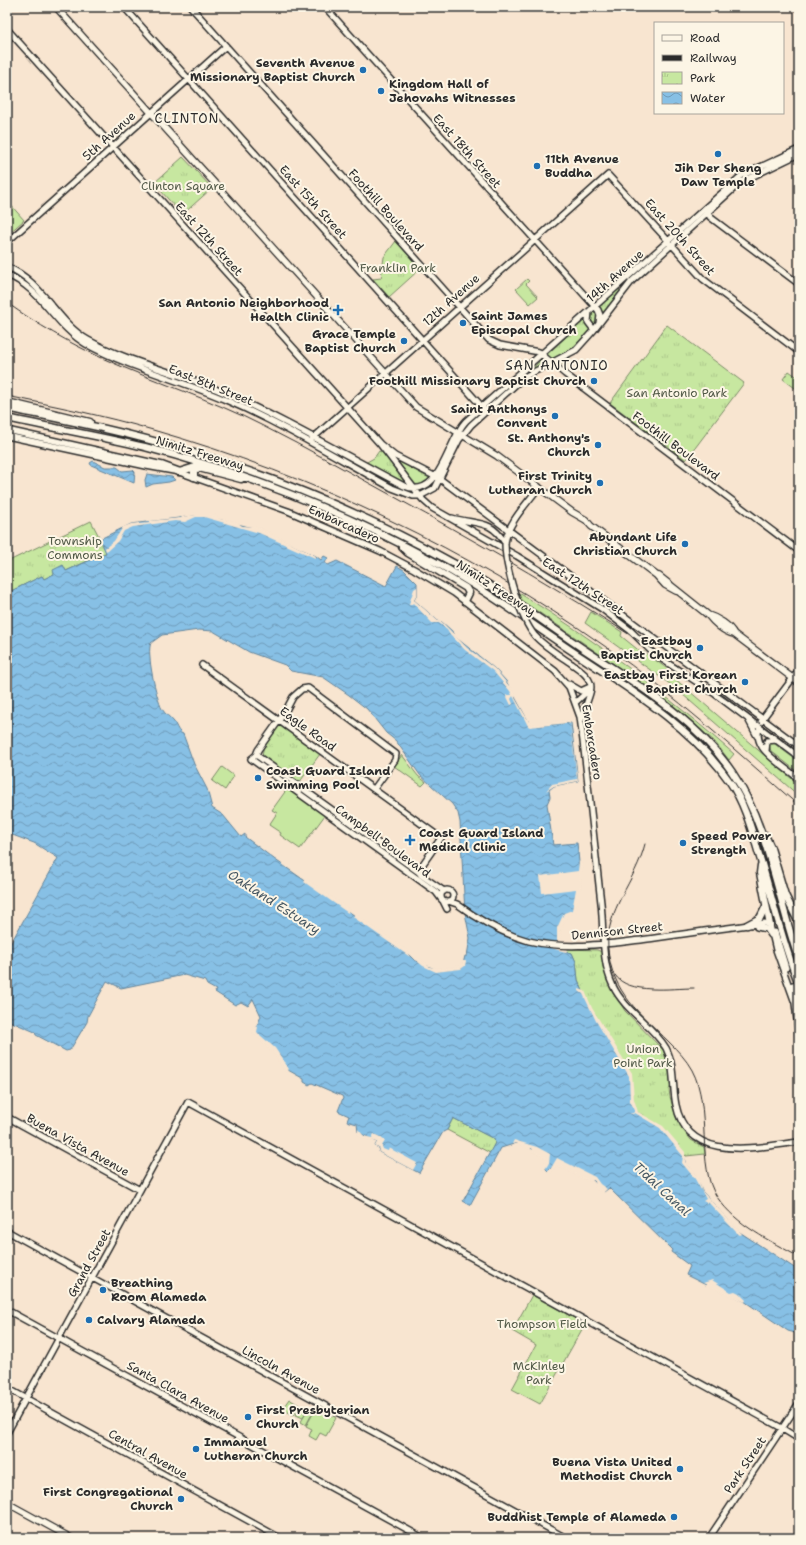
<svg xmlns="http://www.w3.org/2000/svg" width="806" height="1545" font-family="'Shantell Sans',sans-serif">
<defs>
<pattern id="park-tufts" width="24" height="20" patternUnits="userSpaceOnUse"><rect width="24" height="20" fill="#c7e7a0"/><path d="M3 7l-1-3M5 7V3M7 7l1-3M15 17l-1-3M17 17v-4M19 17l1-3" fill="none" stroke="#abc68a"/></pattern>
<pattern id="water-waves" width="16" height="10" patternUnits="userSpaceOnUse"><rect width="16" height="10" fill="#87c0e5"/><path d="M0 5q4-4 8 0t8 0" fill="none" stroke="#6f9cba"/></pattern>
</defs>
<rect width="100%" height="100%" fill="#f8e5d0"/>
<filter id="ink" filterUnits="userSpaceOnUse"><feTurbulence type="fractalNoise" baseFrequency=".025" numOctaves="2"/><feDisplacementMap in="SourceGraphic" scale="8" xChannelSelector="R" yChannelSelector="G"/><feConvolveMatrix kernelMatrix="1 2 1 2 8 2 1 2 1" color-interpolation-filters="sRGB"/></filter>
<g filter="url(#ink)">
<path fill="#c7e7a0" stroke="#798966" d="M9 203 24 220 7 235V205Z
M527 279 529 281 526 284 538 297 530 304 516 289Z
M789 371 799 378V391L783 379Z
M519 593C595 639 667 695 734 754L729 760 714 741 669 702 521 600Z
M591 612 622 632 621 636 642 653 644 652 669 670 667 672 799 785V796L674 687 585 623Z
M768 742H772L799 762V773L771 751Z
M222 767 234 776 225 790 212 781Z
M287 789 325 815 300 849 280 835 281 833 269 825 277 813 272 810Z
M289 1399 307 1410 303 1417 308 1409 313 1412 306 1425 301 1422 303 1418 296 1415 298 1410 297 1409 294 1415 282 1409Z
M325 1411 336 1418 326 1436 320 1433 316 1440 309 1436 312 1429 306 1426 314 1412 320 1414Z"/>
<path fill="url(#park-tufts)" stroke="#798966" d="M183 157 212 188 182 215 154 183Z
M396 241 420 269 389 297 373 279 381 278 384 257Z
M619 288 620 291C604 312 588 335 568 352L570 358 565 366 556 359 526 374Z
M667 325 744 383 686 460 610 403Z
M379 451 431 479 422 484 410 485 365 463 374 458Z
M91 521 107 552 66 571 63 565 54 574 44 579 42 576 7 593V562Z
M278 726H281L320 754 299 783 262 756 264 744Z
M402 755 418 776 426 782 422 786 394 766Z
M568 949 597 950 602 952 607 981 614 993 625 1011 663 1050 669 1068 671 1086 669 1090 670 1097 677 1120 691 1140 704 1147 705 1154 686 1156 637 1112 578 980 576 962 572 953 567 952Z
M453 1118 494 1139 495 1143 490 1153 447 1130Z
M532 1295 585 1324 540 1404 512 1389 536 1345 512 1331Z"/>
<path fill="url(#water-waves)" stroke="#62849b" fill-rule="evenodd" d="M93 461 105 467H117L122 471 133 470 135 472 134 483 91 465 90 463Z
M147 474 172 477 175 480 169 482 153 484 146 487 145 480Z
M202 515 257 529 316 556 321 560 324 556 328 558 325 563 328 565 337 561 386 586 397 566 404 570 417 583V595L414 600 438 621 442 622 452 631 454 636 495 669 506 681 531 726 571 723 578 781 554 786 549 790 550 797 547 804 553 845 577 843C580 870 582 884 573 911L566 913C560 927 555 937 564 951L572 953 576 962 578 980 591 1009 631 1075 633 1101 637 1112 661 1127 684 1152 685 1163 696 1176 702 1191 738 1231 799 1271V1334L788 1331 744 1301 707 1282 706 1285 686 1275 690 1266 671 1252 672 1250 609 1188 604 1192 593 1180 557 1162 548 1171 545 1168 548 1158 520 1142 501 1148 470 1205 463 1201 495 1143 494 1139 453 1118 447 1130 443 1132 419 1173 379 1152 380 1149 375 1146 377 1142 358 1132 357 1124 347 1121 349 1116 338 1111 343 1098 342 1096 312 1083 309 1085 304 1082V1079L288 1070 287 1071 278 1055 255 1031 261 1016 253 999 248 1006 241 1002 235 1005 215 992 216 990 207 985 205 981 184 975 121 988 107 981 88 1016 87 1022 70 1050 66 1051 36 1035 35 1032 7 1020V950L58 858 34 843 7 833V593L42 576 44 579 54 574 53 570 63 565 66 571 106 553 100 539 131 524ZM199 630 213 631 249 652 285 665 291 671 323 677 349 695 367 709 386 733 396 741 420 775 452 804 458 813 460 822 465 913 470 938 467 956H465L462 968 439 971 414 960 405 951 274 859 245 837V834L241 837 223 815 212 808 207 789 194 764 183 734C178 732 177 727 174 722 170 717 165 714 162 709 156 698 146 652 151 643L162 635Z"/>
<path fill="#f8e5d0" d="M195 513H210L220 519 237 522 242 526 257 527 316 556 315 558 259 533 204 517H196L185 522 175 521 133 527 124 531 118 541 108 550 106 551 105 548 114 541 123 527 131 524 139 523V524L150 523V521L181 518 182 517 196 515Z
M417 587V595L414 600 438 621 442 622 467 648 495 669 515 693V698L531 725 567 720 570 722 578 781 554 786 546 791 552 784 577 779 570 724 568 723 530 727 528 726 513 696 511 699 513 704 511 705 506 695H512L510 691 493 671 465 650 450 634 447 629 439 623H432L413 603 411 605 409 604 414 589Z
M579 861 582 865V871H580L581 888 579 889V896L575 912 567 914 560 932 561 943 568 950 566 952 507 937 486 927 463 912V905L487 921 504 930 529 938 557 943V928L564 913 572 910 576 889 542 893 540 876 578 871Z
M306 879 349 910 348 913 304 882Z
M355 914 406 950 410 957 353 917Z
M419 959 430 967 439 969 461 966 463 961H466L465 966 461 969 436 972 423 966 418 962Z
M579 989 585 991 592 1008 632 1073 634 1099 638 1112 663 1126 685 1152V1162L698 1177 702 1191 742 1234 740 1235 736 1232 707 1201V1203L703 1201 706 1199 695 1179 682 1163 683 1156 660 1128 635 1113 633 1114 629 1113H633L635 1111 634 1108H630L633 1107 630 1101 629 1076 596 1021 583 994 579 991Z
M256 1026 258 1027 257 1032 260 1035 275 1048 283 1060 286 1063 285 1064 289 1069 286 1072 276 1056 253 1032Z
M358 1129 364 1136 372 1138 374 1134 380 1137 385 1141 382 1146 383 1149 388 1151 389 1148 417 1163 413 1170 379 1152 380 1149 375 1146 377 1142 361 1137 358 1134Z
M514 1140 537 1147 550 1154 549 1163 544 1171 543 1168 546 1159 533 1151 532 1148 530 1149 517 1143 512 1144Z
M557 1158 595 1177 600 1184 607 1189 603 1193 596 1188 595 1181 593 1180 588 1181 557 1165 550 1173H548Z
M712 1280 731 1292 735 1291 739 1293 746 1300 745 1302 703 1283Z"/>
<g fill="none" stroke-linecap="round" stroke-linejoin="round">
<defs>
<path id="secondary" d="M124 7 484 409
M191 7 489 340 500 345 539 352 565 374 799 551
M325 7 598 310 600 315 599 323
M7 29 380 444 423 500 432 508 517 556 602 609 631 631 654 654 715 694 799 757
M707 210 710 217 799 284
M7 242 226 46
M7 267C42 280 56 322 88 340 130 363 177 372 220 391 284 419 343 454 404 486 441 501 447 440 466 421L741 176 799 149
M7 275C41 288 55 326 86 344 130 368 180 380 226 400 284 425 337 458 392 488L413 496H420L435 488 459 440 471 425 524 377 576 350 594 330 632 281 741 182 799 154
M589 312 588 322 594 330
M7 430 163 465 179 471
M7 436 146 466 179 472 288 511 380 551 414 569 454 593 555 671 569 687 580 717C588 779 594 841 601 903 604 931 601 961 613 986 625 1011 652 1025 666 1048 675 1065 672 1086 676 1105 688 1164 756 1147 799 1142
M312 439 608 175 703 279 799 352
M380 444 395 456 440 479 799 746
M452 518C478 525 491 519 505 543
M505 543C508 522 527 504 539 487
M572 664C603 685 588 690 582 719
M202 665 441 838 418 871 421 875 444 891
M799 670 763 718C745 748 780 762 799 779
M569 684 581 691 590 687
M576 702 589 690
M748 719 757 736
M766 751 767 741 776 740
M256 755 420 873
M374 789 395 760 396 754 308 688 302 689 293 697 285 712 258 750 256 755 251 759 436 892 442 900
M441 896a6 6 0 1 1 12 0a6 6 0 1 1-12 0Z
M443 901 447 909
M451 902 457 904C479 920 502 934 529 941 567 950 604 944 641 940 683 934 724 928 765 923L770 925
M770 925 776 950 795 1003 799 1037
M757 927 767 929 771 935
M775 932 786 968
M792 985 799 1006
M7 1117 140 1190
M7 1231 566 1538
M7 1310 423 1538
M7 1388 280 1538
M7 1433 188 1102 778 1426 799 1439
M709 1538 799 1403"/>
<path id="primary" d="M56 7 416 407 497 456 572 512 586 520 591 526 656 575 665 585 676 591
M659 576 708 615C714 623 724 632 734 634
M708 615C718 618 729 625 734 634L799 683
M7 1503 71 1538"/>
<path id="highway" d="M7 402 90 422
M7 408C64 420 122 431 178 448 274 476 369 516 457 565 500 590 541 620 582 648 635 683 695 718 732 772 768 824 778 900 799 960
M7 418C53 428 99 436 145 447 245 473 344 512 435 562 484 589 529 622 575 653 631 690 691 726 730 782 747 807 753 836 762 864 774 904 783 945 799 984
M179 472 195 467 241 479
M194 477V470L200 468
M402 547 408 553 466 588 469 593 465 601
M765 835 771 848 785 895 799 923
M761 865 760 873 770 925
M747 925 760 918 766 906"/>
</defs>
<use href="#secondary" stroke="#2b2b2b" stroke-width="8"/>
<use href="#primary" stroke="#2b2b2b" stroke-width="8"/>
<use href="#highway" stroke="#2b2b2b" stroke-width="9"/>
<use href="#secondary" stroke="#fcf5e5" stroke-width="5"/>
<use href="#primary" stroke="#fcf5e5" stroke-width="5.5"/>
<use href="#highway" stroke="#fcf5e5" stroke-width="6"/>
<path stroke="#2b2b2b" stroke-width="1" d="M7 303C37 324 69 343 102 358 155 382 211 399 263 426 309 449 354 475 400 500 538 575 673 657 799 752
M7 396C56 406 105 416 153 430 314 476 469 550 606 647 674 694 736 751 799 806
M645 844C636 881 605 910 608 949 612 993 640 1013 669 1042 678 1051 686 1059 692 1070 712 1107 696 1166 717 1197 737 1226 769 1240 799 1257
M615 975C628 995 672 988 694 988"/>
<defs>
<path id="secondary-bridge" d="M505 543C505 567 520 618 535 636 545 647 559 655 572 664"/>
</defs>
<use href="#secondary-bridge" stroke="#2b2b2b" stroke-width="8" stroke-linecap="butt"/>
<use href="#secondary-bridge" stroke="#fcf5e5" stroke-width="5"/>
</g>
</g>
<g fill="#1f6fb2" stroke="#fcf5e5" stroke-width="1.5">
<circle cx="363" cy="70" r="4"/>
<circle cx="381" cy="91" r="4"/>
<circle cx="718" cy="154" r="4"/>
<circle cx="537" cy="166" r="4"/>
<path d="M336 304h4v4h4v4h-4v4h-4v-4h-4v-4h4z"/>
<circle cx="463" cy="323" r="4"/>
<circle cx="404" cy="341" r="4"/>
<circle cx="594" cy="381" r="4"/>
<circle cx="555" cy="416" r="4"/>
<circle cx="598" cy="445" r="4"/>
<circle cx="600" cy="483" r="4"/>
<circle cx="685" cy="544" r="4"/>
<circle cx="700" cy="648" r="4"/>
<circle cx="745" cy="682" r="4"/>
<circle cx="258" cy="778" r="4"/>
<path d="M408 834h4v4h4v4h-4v4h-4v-4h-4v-4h4z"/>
<circle cx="683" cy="843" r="4"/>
<circle cx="103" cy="1290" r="4"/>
<circle cx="89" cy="1320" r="4"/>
<circle cx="248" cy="1417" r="4"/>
<circle cx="196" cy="1449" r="4"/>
<circle cx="680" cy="1469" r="4"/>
<circle cx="181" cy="1499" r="4"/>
<circle cx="674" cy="1517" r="4"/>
</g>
<g text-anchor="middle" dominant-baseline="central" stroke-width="4" stroke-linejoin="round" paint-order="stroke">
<g font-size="12" font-weight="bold" fill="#2b2b2b" stroke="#fcf5e5" text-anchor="end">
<text x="355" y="63">Seventh Avenue<tspan x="355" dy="14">Missionary Baptist Church</tspan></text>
<text x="389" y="84" text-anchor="start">Kingdom Hall of<tspan x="389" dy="14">Jehovahs Witnesses</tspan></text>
<text x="545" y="159" text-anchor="start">11th Avenue<tspan x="545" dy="14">Buddha</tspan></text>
<text x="718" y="168" text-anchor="middle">Jih Der Sheng<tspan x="718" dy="14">Daw Temple</tspan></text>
<text x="329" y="303">San Antonio Neighborhood<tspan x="329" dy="14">Health Clinic</tspan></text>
<text x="471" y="316" text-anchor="start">Saint James<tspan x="471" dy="14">Episcopal Church</tspan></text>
<text x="396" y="334">Grace Temple<tspan x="396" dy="14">Baptist Church</tspan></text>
<text x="586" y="381">Foothill Missionary Baptist Church</text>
<text x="547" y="409">Saint Anthonys<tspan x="547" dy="14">Convent</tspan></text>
<text x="590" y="438">St. Anthony's<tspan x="590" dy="14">Church</tspan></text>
<text x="592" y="476">First Trinity<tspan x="592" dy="14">Lutheran Church</tspan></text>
<text x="677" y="537">Abundant Life<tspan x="677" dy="14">Christian Church</tspan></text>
<text x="692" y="641">Eastbay<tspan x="692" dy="14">Baptist Church</tspan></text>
<text x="737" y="675">Eastbay First Korean<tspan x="737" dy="14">Baptist Church</tspan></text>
<text x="266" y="771" text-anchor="start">Coast Guard Island<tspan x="266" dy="14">Swimming Pool</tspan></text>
<text x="419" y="833" text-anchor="start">Coast Guard Island<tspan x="419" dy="14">Medical Clinic</tspan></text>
<text x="691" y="836" text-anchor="start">Speed Power<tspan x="691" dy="14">Strength</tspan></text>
<text x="111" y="1283" text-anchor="start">Breathing<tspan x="111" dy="14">Room Alameda</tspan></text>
<text x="97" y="1320" text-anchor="start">Calvary Alameda</text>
<text x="256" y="1410" text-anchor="start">First Presbyterian<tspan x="256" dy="14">Church</tspan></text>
<text x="204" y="1442" text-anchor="start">Immanuel<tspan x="204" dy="14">Lutheran Church</tspan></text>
<text x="672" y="1462">Buena Vista United<tspan x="672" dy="14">Methodist Church</tspan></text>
<text x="173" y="1492">First Congregational<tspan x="173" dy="14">Church</tspan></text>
<text x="666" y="1517">Buddhist Temple of Alameda</text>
</g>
<g font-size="12" fill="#2b2b2b" stroke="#fcf5e5">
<text transform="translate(109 136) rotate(-42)">5th Avenue</text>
<text transform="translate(467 151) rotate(48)">East 18th Street</text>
<text transform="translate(313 202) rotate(48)">East 15th Street</text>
<text transform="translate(386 210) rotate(48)">Foothill Boulevard</text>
<text transform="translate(680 237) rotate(48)">East 20th Street</text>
<text transform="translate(209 239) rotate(48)">East 12th Street</text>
<text transform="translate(615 276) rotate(-42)">14th Avenue</text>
<text transform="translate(451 300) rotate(-42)">12th Avenue</text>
<text transform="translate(211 385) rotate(22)">East 8th Street</text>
<text transform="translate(676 446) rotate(37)">Foothill Boulevard</text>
<text transform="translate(200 453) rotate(17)">Nimitz Freeway</text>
<text transform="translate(344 524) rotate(24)">Embarcadero</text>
<text transform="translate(583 586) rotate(33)">East 12th Street</text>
<text transform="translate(496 588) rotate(33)">Nimitz Freeway</text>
<text transform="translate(308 729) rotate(36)">Eagle Road</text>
<text transform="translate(592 742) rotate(81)">Embarcadero</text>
<text transform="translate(383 841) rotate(36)">Campbell Boulevard</text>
<text transform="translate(617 931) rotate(-6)">Dennison Street</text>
<text transform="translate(78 1145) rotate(29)">Buena Vista Avenue</text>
<text transform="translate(89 1263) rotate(-61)">Grand Street</text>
<text transform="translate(281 1370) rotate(29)">Lincoln Avenue</text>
<text transform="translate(178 1392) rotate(29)">Santa Clara Avenue</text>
<text transform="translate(148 1454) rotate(29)">Central Avenue</text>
<text transform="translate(745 1465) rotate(-56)">Park Street</text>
</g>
<g font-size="12" fill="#525a48" stroke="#fcf5e5">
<text x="183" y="186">Clinton Square</text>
<text x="398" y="268">Franklin Park</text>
<text x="677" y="393">San Antonio Park</text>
<text x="75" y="541">Township<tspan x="75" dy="14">Commons</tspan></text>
<text x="643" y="1049">Union<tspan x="643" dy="14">Point Park</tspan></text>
<text x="542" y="1324">Thompson Field</text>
<text x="539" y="1366">McKinley<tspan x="539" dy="14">Park</tspan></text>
</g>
<g font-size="13" letter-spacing="1" fill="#2b2b2b" stroke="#fcf5e5">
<text x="187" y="118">CLINTON</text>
<text x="557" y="365">SAN ANTONIO</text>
</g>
<g font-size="13" font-style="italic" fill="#475863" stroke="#fcf5e5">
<text transform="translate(274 902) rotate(33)">Oakland Estuary</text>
<text transform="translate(662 1189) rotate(43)">Tidal Canal</text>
</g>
</g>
<rect width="806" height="1545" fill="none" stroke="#fcf5e5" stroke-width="24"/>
<rect x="12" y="12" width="782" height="1521" fill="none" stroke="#2b2b2b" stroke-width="1.5" filter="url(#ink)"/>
<rect x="654" y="22" width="130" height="92" fill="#fcf5e5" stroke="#a8a49b"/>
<rect x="662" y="35" width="20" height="6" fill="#fcf5e5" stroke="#a8a49b"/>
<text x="690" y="42" font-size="12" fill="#2b2b2b">Road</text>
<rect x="662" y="55" width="20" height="6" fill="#2b2b2b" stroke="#a8a49b"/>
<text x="690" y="62" font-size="12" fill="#2b2b2b">Railway</text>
<rect x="662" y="72" width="20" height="12" fill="url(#park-tufts)" stroke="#a8a49b"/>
<text x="690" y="82" font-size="12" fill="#2b2b2b">Park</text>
<rect x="662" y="92" width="20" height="12" fill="url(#water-waves)" stroke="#a8a49b"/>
<text x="690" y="102" font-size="12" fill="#2b2b2b">Water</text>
</svg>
